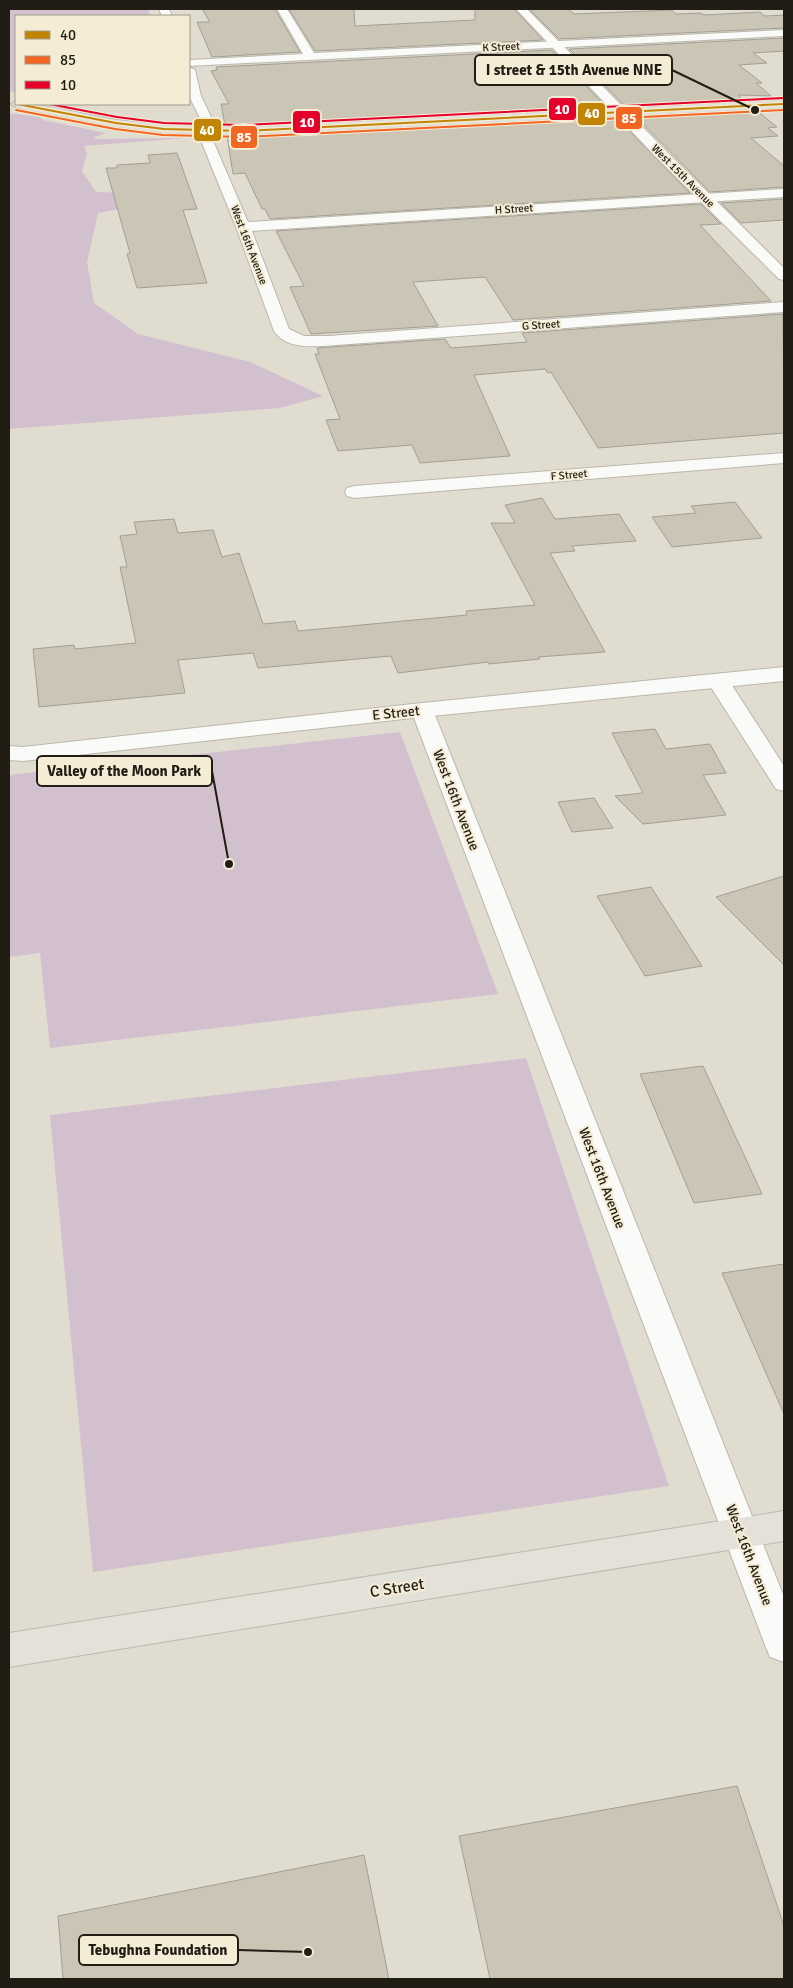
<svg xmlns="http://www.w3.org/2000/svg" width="793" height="1988" font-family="Signika,sans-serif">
<rect width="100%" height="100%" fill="#e0dccf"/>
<path fill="#d3c0cf" d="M9 9H148L150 16H16V93L9 91Z
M9 113 39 117 43 120 106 133 93 138 96 139 186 138 84 146 87 154 82 171 96 192 128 193 136 206 98 213 87 262 94 303 138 334 250 362 323 396 280 408 9 429Z
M400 732 498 994 50 1048 40 953 9 957V775Z
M526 1058 669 1486 93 1572 50 1115Z"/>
<path fill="#cbc5b6" stroke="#a29f95" d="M202 9H275L300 52 212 57 197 22H210Z
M289 9H354L355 26 475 20V9H514L543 40 315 51Z
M529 9H568L574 14 672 10 676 14 701 13 704 15 760 12 765 16 784 15V28L559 39Z
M784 38V51L753 53 767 63 739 65 762 83H756L771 96 738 95 743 100 625 106 569 49Z
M552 50 606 107 225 125 221 104H229L211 71 217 70 216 67Z
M757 111 777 127 768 128 778 136 751 138 784 166V187L710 192 636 117Z
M617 118 690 193 270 219 265 209H262L245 173 233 174 227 136Z
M177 153 197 209 183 210 207 283 137 288 127 254 130 253 106 168H117V165L150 163 148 155Z
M784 199V220L741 223 721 203Z
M701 204 721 224 700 225 771 301 513 320 485 277 413 282 438 326 311 334 290 287 304 286 276 231Z
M783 314 784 433 598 448 551 372 548 373 545 369 474 375 510 456 420 463 412 445 338 451 326 420 340 419 315 354H319L317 348 445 339 451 348 527 342 522 333Z
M542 498 555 519 619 514 636 541 572 546 575 551 550 553 605 652 538 657 540 659 489 664 488 662 398 673 391 656 258 668 253 653 178 660 185 693 39 707 33 649 74 645 75 649 136 643 120 567H127L120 536 137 534 134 522 174 519 178 533 213 530 222 557 239 553 263 624 295 621 298 631 467 615 466 611 535 605 491 523H515L505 505Z
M735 502 762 538 672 547 652 517 696 513 691 506Z
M655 729 666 749 710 744 726 773 703 775 726 815 643 824 615 796 643 793 612 733Z
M594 798 613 828 572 832 558 802Z
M784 876V965L716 897Z
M651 887 702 966 645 976 597 896Z
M703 1066 762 1194 694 1203 640 1074Z
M784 1264V1414L722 1273Z
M737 1786 784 1926V1979H490L459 1836Z
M364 1855 389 1979H63L58 1916Z"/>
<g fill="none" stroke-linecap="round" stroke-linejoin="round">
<defs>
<path id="minor" d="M159 9H169L172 16H162Z
M277 9H287L314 53 784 30V36L189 66V60L303 54Z
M189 67 195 70 201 96 212 119 210 122H202L189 96Z
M208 139 214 143 248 222 784 189V197L252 231 289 329 304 336H329L784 302V312L323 346C306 347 285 347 274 331L236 227 202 143Z
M784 453V463L354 498 347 496 345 492 347 488 354 486Z
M718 674 726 676 784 766V791L776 789 707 681 710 676Z"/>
<path id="tertiary" d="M422 703 430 705 433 710 784 1597V1662L770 1657 765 1645 411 710 414 705Z"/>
<path id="secondary" d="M516 9H527L665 150 784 268V280L779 279 655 156Z
M784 667V681L422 717 23 761 9 760V746L23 747 422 703Z"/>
<path id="primary" d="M784 100V108L244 135 164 133 116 127 17 108 11 104 16 101V104C51 104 84 115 118 120 160 125 202 126 244 127Z
M784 1511V1541L9 1667V1633Z"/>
</defs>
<use href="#minor" stroke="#bab7ac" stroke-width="2"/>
<use href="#tertiary" stroke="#bab7ac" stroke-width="2"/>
<use href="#secondary" stroke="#bab7ac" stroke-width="2"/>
<use href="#primary" stroke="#bbb8b2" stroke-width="2"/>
<use href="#minor" fill="#fafaf8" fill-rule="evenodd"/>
<use href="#tertiary" fill="#fafaf8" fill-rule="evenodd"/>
<use href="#secondary" fill="#fafaf8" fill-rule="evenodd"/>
<use href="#primary" fill="#e4e1d8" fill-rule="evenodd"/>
<defs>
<path id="bus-1" d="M17 104 116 123 164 129 244 131 784 104"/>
<path id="bus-2" d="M16 110 115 129 163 135 244 137 784 110"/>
<path id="bus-3" d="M49 104 117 117 164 123 244 125 784 98"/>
</defs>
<use href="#bus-1" stroke="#f5ecd5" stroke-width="4"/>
<use href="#bus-2" stroke="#f5ecd5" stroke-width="4"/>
<use href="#bus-3" stroke="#f5ecd5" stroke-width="4"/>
<use href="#bus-1" stroke="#c28405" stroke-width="2"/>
<use href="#bus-2" stroke="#f26522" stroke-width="2"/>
<use href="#bus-3" stroke="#e4002b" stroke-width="2"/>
</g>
<g text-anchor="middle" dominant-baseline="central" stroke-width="4" stroke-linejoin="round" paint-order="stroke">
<g font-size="11" fill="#211d15" stroke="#f5ecd5">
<text transform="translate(501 47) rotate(-3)">K Street</text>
<text transform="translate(683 176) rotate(45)">West 15th Avenue</text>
<text transform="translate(514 209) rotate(-4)">H Street</text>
<text transform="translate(249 245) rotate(69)">West 16th Avenue</text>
<text transform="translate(541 325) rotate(-4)">G Street</text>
<text transform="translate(569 475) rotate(-5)">F Street</text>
</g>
<g font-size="14" fill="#211d15" stroke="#f5ecd5">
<text transform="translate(396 713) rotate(-6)">E Street</text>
<text transform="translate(456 800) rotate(69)">West 16th Avenue</text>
<text transform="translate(602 1178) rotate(69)">West 16th Avenue</text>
<text transform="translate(749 1555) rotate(69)">West 16th Avenue</text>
</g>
<g font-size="16" fill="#211d15" stroke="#f5ecd5">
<text transform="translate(397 1588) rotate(-9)">C Street</text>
</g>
</g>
<path fill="none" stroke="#211d15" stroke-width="2" d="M755 110L672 70M229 864L212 771M308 1952L238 1950"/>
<g fill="#211d15" stroke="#f5ecd5" stroke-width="2">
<circle cx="755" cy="110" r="5"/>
<circle cx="229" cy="864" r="5"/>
<circle cx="308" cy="1952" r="5"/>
</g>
<g fill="#f5ecd5" stroke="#211d15" stroke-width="2">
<rect x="475" y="55" width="197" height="30" rx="5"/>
<rect x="37" y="756" width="175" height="30" rx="5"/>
<rect x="79" y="1935" width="159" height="30" rx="5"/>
</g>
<g font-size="15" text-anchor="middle" font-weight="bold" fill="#211d15">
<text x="574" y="75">I street &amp; 15th Avenue NNE</text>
<text x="124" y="776">Valley of the Moon Park</text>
<text x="158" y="1955">Tebughna Foundation</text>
</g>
<g stroke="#f5ecd5" stroke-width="2">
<rect x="548" y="97" width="29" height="24" rx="5" fill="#e4002b"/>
<rect x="577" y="102" width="29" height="24" rx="5" fill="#c28405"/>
<rect x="615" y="106" width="28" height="24" rx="5" fill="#f26522"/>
<rect x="292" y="110" width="29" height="24" rx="5" fill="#e4002b"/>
<rect x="193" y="118" width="29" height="24" rx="5" fill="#c28405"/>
<rect x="230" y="125" width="28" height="24" rx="5" fill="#f26522"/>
</g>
<g font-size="14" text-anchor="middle" font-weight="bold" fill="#fff">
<text x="562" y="114">10</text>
<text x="592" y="118">40</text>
<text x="629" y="123">85</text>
<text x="307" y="127">10</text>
<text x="207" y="135">40</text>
<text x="244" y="142">85</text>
</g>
<rect width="793" height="1988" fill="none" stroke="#211d15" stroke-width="20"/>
<rect x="15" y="15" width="175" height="90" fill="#f5ecd5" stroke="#a09988"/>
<rect x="25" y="31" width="25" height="8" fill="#c28405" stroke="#a09988"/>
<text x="60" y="40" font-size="15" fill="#211d15">40</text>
<rect x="25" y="56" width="25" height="8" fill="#f26522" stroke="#a09988"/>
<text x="60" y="65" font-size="15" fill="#211d15">85</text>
<rect x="25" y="81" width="25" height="8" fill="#e4002b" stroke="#a09988"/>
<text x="60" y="90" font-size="15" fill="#211d15">10</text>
</svg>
